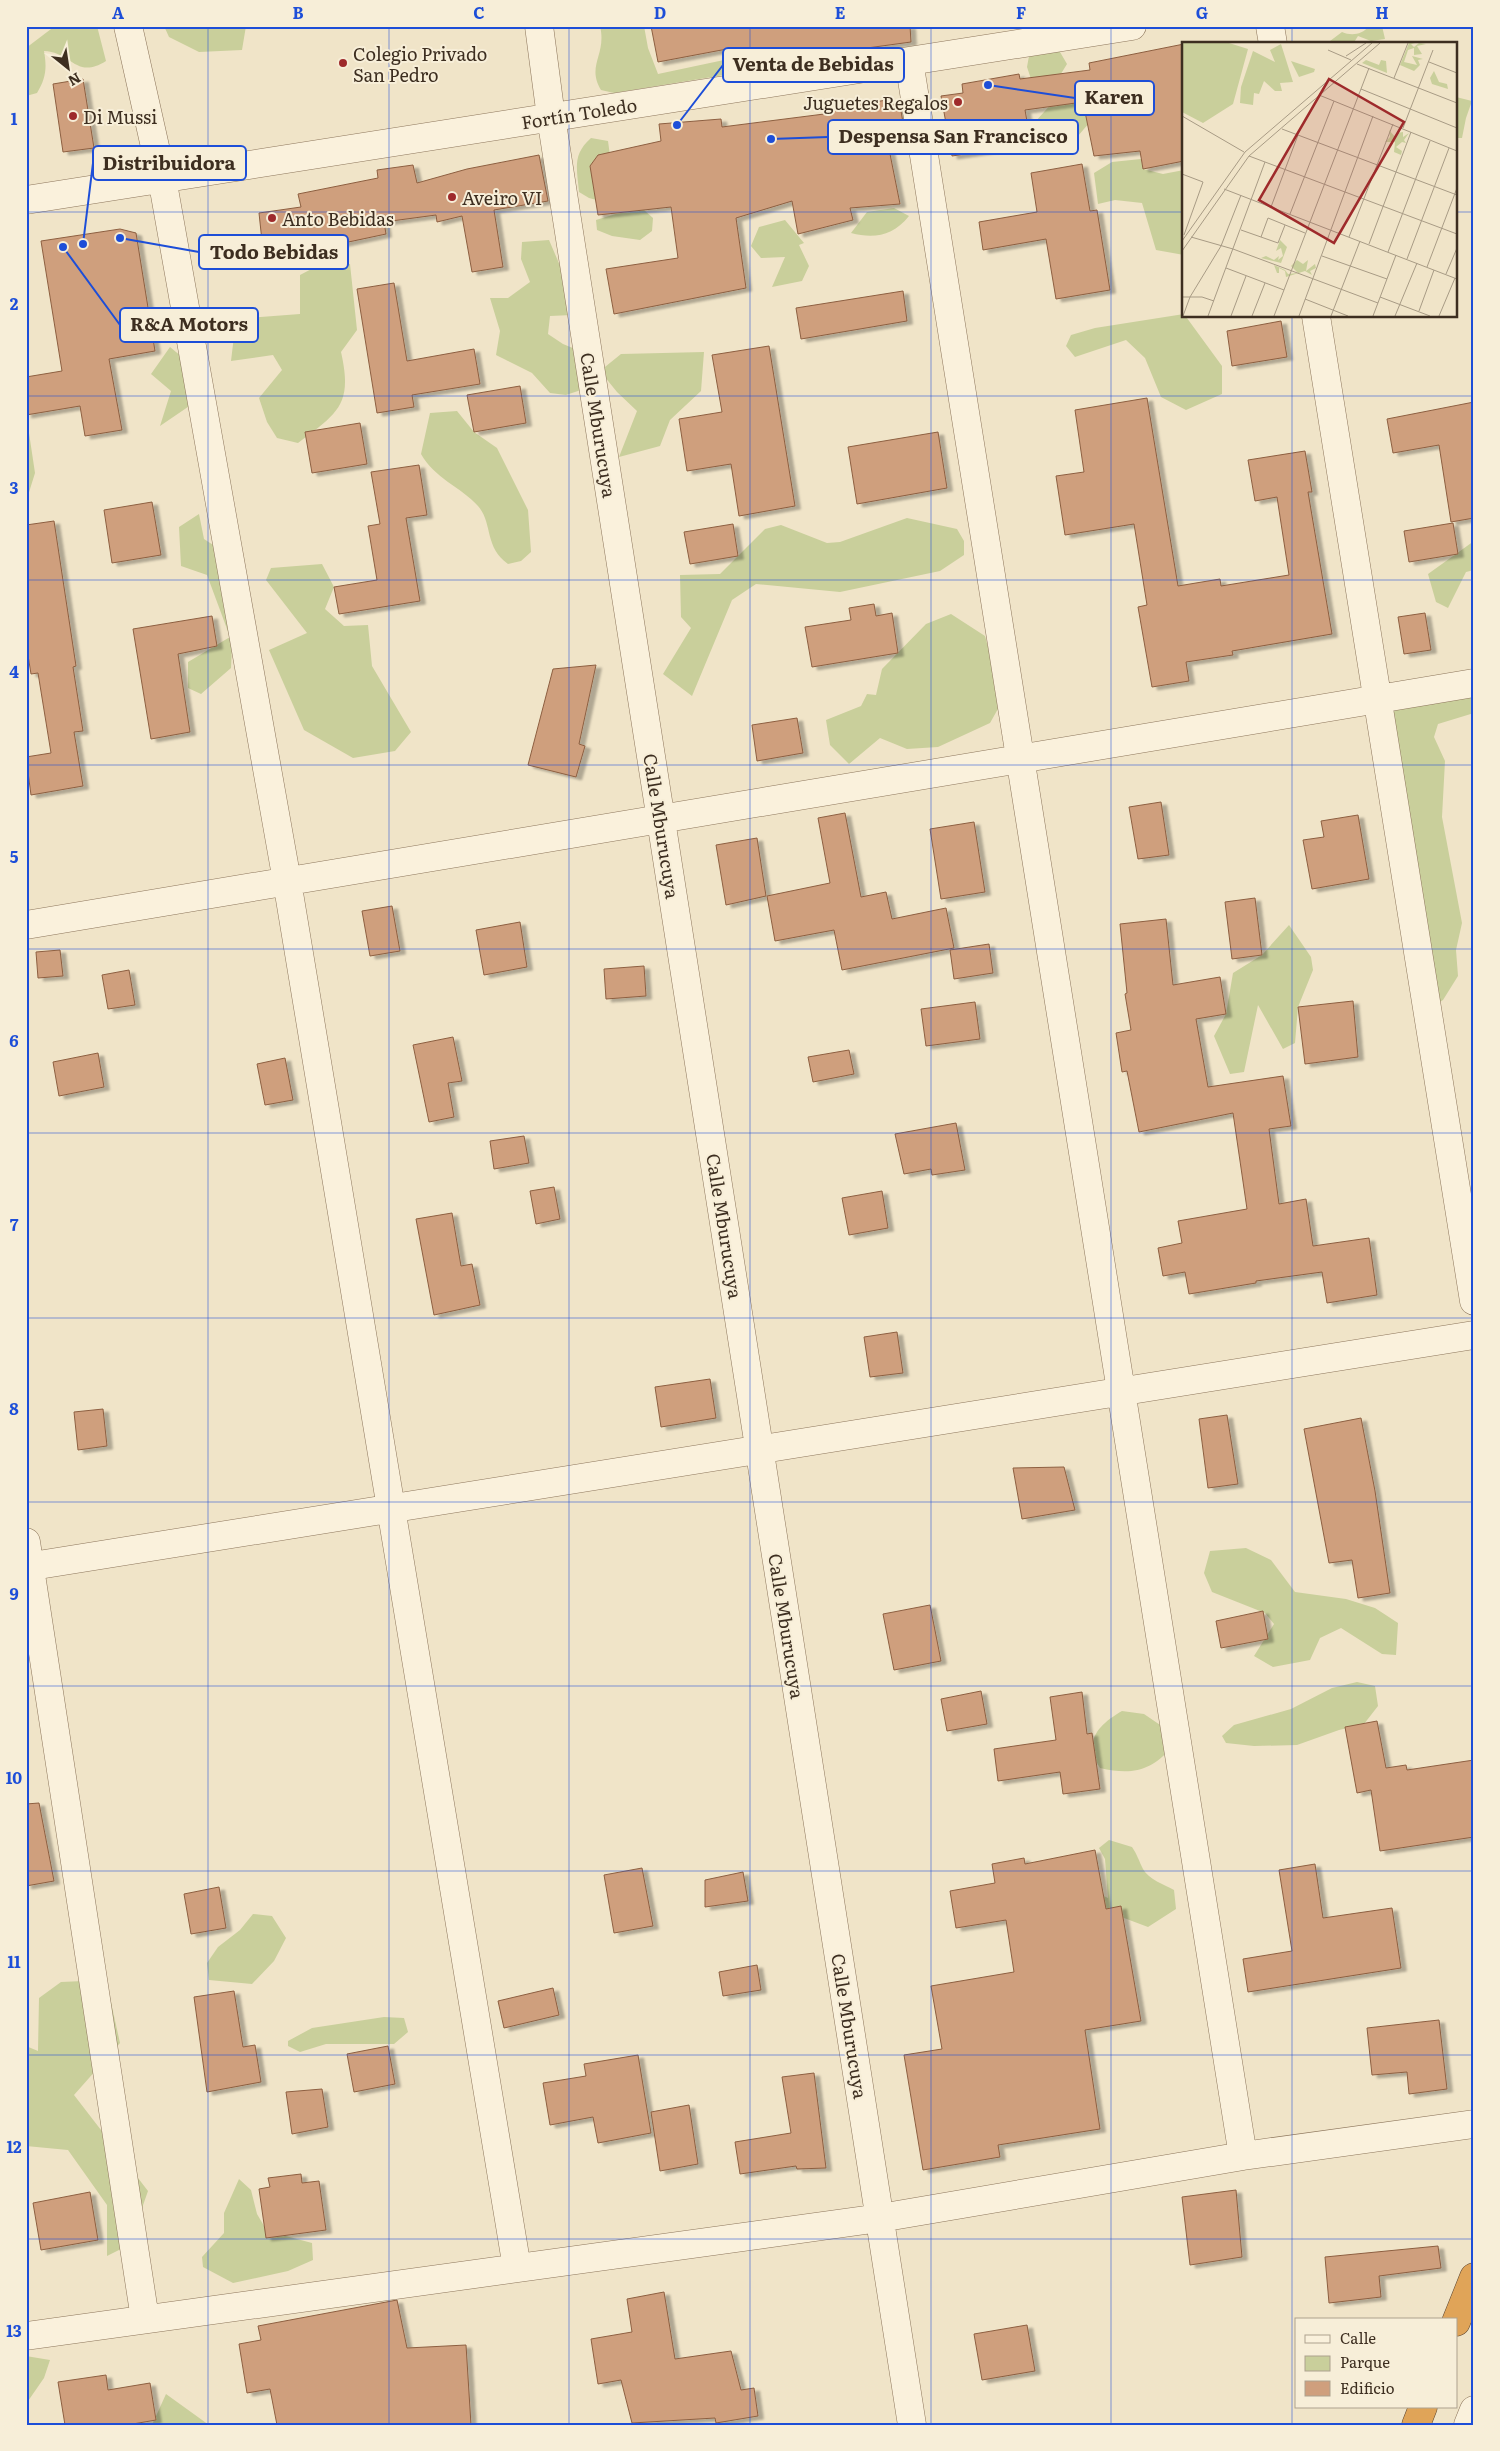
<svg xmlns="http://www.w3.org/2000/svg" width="1500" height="2451" font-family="Literata,serif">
<defs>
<filter id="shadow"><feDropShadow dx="5.5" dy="3" stdDeviation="1" flood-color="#0004"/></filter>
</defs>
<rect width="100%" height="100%" fill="#f0e4c8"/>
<path fill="#c9cf9b" d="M55 26H97L106 61C76 80 72 52 44 51 47 68 46 78 37 93L26 96V48Z
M164 26H246L242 50 199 52 169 37Z
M600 26H644L648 48 658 74 724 60 730 74 614 93 601 90C586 65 607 55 600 26Z
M1369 26H1382L1385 39 1371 41 1358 36 1353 44H1332L1330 41 1342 32C1351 36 1362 35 1369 26Z
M1044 45 1060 52 1067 64 1059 77 1031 79 1027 67 1029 56Z
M1074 96 1095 116 1072 143 1053 144 1035 122 1053 102Z
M1456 97 1472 101 1466 118 1462 138H1456Z
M591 138 608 141 611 163 604 202 589 198 579 192C577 168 572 155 591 138Z
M1141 159 1143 169 1163 174 1184 170V255L1156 250 1142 203 1115 200 1098 204 1094 173 1112 162Z
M894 208 909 216C893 236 874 239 851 233L867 212Z
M644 210 653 218 652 231 640 240 612 236 597 230 596 220 619 213Z
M785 220 804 243 799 245 809 266 802 281 772 287 785 257 761 258 751 246 759 227Z
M549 240 561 268 572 315 550 316 548 334 563 344 592 356 587 388 566 395 550 393 532 373 496 355 500 331 490 298H508L530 282 521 259 522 242Z
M323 263 350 264 357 330 341 352C353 405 338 413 298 443L277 438 267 422 259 398 282 370 273 355 231 361 234 336 242 327 237 326 247 318 300 314V275Z
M1184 314 1222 366V394L1186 410 1161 397 1145 358 1126 340 1075 357 1066 346 1071 335 1095 328Z
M170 347 200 372 204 396 160 426 171 391 151 374Z
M704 352 701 391 670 420 660 446 619 457 637 411 617 392 600 371 621 354Z
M457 411 474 432 497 448 528 510 531 552 521 561 508 564C484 547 493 523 478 506 461 487 434 478 421 454L430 413Z
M26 432 29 433 35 473 26 502Z
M199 514 204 539 236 560 231 668 201 694 188 688V662L230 637 207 575 181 566 179 527Z
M907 518 957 529 964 541V555L940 571 840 592 756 584 732 600 692 696 663 674 691 628 681 617 680 575 720 574 765 529 781 525 827 543 840 542Z
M1474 541V570L1466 572 1448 608 1436 602 1428 574Z
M322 564 334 587 325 609 344 626 368 625 372 666 411 732 395 751 353 758 304 730 269 650 307 633 266 580 271 568Z
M951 614 985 636 1003 700 990 723 938 747 907 749 880 738 849 764 830 745 826 720 861 706 867 694 876 695 882 669 926 624Z
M1474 685V713L1438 724 1434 737 1445 761 1442 817 1462 923 1456 950 1458 976 1443 1000 1438 1003 1379 743 1397 700Z
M1289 925 1311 957 1313 970 1298 1007 1295 1043 1283 1049 1258 1005 1244 1072 1230 1074 1214 1036 1226 1014 1233 973 1262 955Z
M1246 1548 1271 1560 1295 1592 1346 1599 1375 1608 1398 1623 1396 1655 1382 1654 1341 1628 1320 1638 1310 1660 1273 1667 1254 1656 1274 1624 1265 1613 1212 1592 1204 1573 1210 1551Z
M1357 1682 1375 1686 1378 1706 1364 1724 1339 1730 1297 1745 1254 1746 1226 1743 1222 1736 1234 1725 1291 1709 1332 1688Z
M1122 1711 1144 1714 1166 1729 1172 1747C1150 1772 1131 1775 1100 1768 1083 1741 1098 1725 1122 1711Z
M1109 1840 1132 1847C1137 1854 1139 1861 1143 1869 1148 1879 1165 1885 1174 1890L1176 1909 1148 1927 1108 1912 1079 1884 1108 1898 1105 1859 1099 1848Z
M253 1914 272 1916 286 1938 274 1961 252 1984 209 1980 207 1963 218 1947 240 1930Z
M106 1980 120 2043 74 2095 148 2191 129 2245 107 2256V2205L68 2150 26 2146V2046L38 2051 39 1998 61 1982Z
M384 2017 404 2018 408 2032 394 2044H326L300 2052 288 2046V2041L312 2028Z
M239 2179 251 2190 257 2214 267 2231 312 2243 313 2260 288 2271 233 2283 203 2267 202 2257 224 2233V2213Z
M26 2356 50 2360 44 2378 26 2404Z
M166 2394 209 2425H152Z"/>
<path fill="#cf9f7d" stroke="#8d5f41" filter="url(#shadow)" d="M651 26H910L911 42 845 51 846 55 835 57 730 73 727 49 658 62Z
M1184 44V161L1143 169 1140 151 1094 156 1083 102 1025 110 1031 144 952 156 941 96 963 93 962 84 1019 74 1020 79 1090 70 1089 63Z
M83 79 94 148 63 152 53 84Z
M887 100 901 111 907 146 889 149 900 204 850 208 853 220 798 234 792 201 736 218 746 288 614 314 606 269 678 258 671 207 598 215 590 166 598 155 661 141 659 124 721 119 722 127 832 113V109L855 107V105Z
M539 155 548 201 494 210 503 267 472 272 462 216 437 222 436 215 384 222 386 234 264 260 259 213 301 207 298 194 378 178 377 170 413 165 417 183 467 169Z
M1082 164 1090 211 1097 210 1110 290 1056 299 1046 239 983 250 979 222 1037 212 1031 173Z
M120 229 136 233 155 351 109 359 122 430 85 436 80 406 26 415V377L62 371 41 241Z
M394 283 407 361 474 349 480 384 412 395 414 407 377 413 357 289Z
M903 291 907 321 801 339 796 308Z
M1281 321 1287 357 1232 366 1227 331Z
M769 346 795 506 739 516 731 464 687 471 679 419 722 412 712 355Z
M520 386 526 423 474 432 467 395Z
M1147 398 1178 586 1220 579 1221 586 1289 575 1277 497 1255 501 1248 460 1305 451 1312 492H1308L1332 634 1232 651 1233 655 1186 662 1189 681 1152 687 1138 607 1147 605 1134 524 1065 535 1056 476 1084 472 1075 410Z
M1474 402V518L1451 522 1439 445 1393 453 1387 419Z
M360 423 367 464 312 473 305 432Z
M938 432 947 488 857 504 848 447Z
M419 465 427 515 406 518 420 601 339 614 334 587 377 580 368 526 380 524 371 472Z
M152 502 161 555 112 563 104 510Z
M54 521 76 666 73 667 83 731 74 732 83 786 31 795 26 757 51 753 38 673 31 674 26 643V525Z
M1453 523 1458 554 1409 562 1404 531Z
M733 524 738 556 690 564 684 532Z
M874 604 876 616 892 613 898 653 812 667 805 627 851 620 849 608Z
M1425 613 1431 650 1404 654 1398 617Z
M212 616 217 646 178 654 190 732 151 739 133 629Z
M596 665 579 744 585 746 576 777 528 765 553 669Z
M797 718 803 753 757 761 752 725Z
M1161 802 1169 855 1138 859 1129 807Z
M845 813 861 897 886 892 892 919 946 908 954 948 842 970 834 930 775 941 767 896 830 883 818 818Z
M1358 815 1369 879 1312 889 1303 840 1324 837 1321 821Z
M974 822 985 892 941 899 930 829Z
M757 838 766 896 726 905 716 845Z
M1255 898 1262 955 1232 959 1225 902Z
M392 906 400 951 370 956 362 911Z
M1166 919 1173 985 1220 977 1226 1014 1196 1019 1208 1087 1283 1076 1291 1126 1269 1129 1279 1204 1306 1199 1313 1246 1369 1238 1377 1295 1327 1303 1322 1272 1256 1281V1283L1189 1294 1185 1272 1163 1276 1158 1248 1182 1243 1178 1221 1247 1209 1233 1113 1139 1132 1127 1071 1122 1072 1116 1033 1131 1030 1125 994 1127 993 1120 924Z
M520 922 527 967 484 975 476 930Z
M989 944 993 973 954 979 950 950Z
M60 950 63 976 38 978 36 952Z
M644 966 646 996 606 999 604 969Z
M129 970 135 1005 108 1009 102 975Z
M1353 1001 1358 1057 1305 1064 1298 1007Z
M975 1002 980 1039 926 1046 921 1009Z
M453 1037 462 1081 448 1083 454 1117 429 1122 413 1045Z
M849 1050 854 1074 813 1082 808 1057Z
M98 1053 104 1087 59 1096 53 1062Z
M285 1058 293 1100 265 1105 257 1064Z
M956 1123 965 1170 932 1175 931 1169 904 1174 895 1134Z
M524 1136 529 1163 494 1169 490 1141Z
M554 1187 560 1219 536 1224 530 1191Z
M882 1191 888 1228 849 1235 842 1198Z
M452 1213 461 1266 472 1264 480 1305 434 1315 416 1219Z
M897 1332 903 1373 870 1377 864 1337Z
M710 1379 716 1418 661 1427 655 1387Z
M103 1409 107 1446 78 1450 74 1412Z
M1227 1415 1238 1484 1208 1488 1199 1419Z
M1361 1418 1375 1491 1390 1593 1358 1598 1352 1560 1329 1563 1304 1429Z
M1064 1467 1075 1510 1022 1519 1013 1468Z
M930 1605 941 1661 894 1670 883 1614Z
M1263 1611 1268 1639 1221 1648 1216 1621Z
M981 1691 987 1724 947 1731 941 1699Z
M1082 1692 1087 1734 1092 1733 1100 1789 1063 1794 1060 1772 998 1781 994 1749 1056 1740 1050 1697Z
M1377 1721 1386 1768 1406 1765 1407 1770 1474 1760V1837L1380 1851 1371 1790 1357 1793 1345 1727Z
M39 1803 54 1881 26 1886V1804Z
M1095 1850 1106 1909 1121 1906 1141 2021 1085 2030 1100 2129 998 2145 1000 2157 923 2170 904 2055 942 2049 931 1986 1014 1972 1006 1920 956 1928 950 1891 995 1883 992 1864 1024 1858 1025 1864Z
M1315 1864 1323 1918 1392 1908 1401 1968 1248 1992 1243 1959 1292 1951 1279 1870Z
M642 1868 653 1926 614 1933 604 1875Z
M743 1872 748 1901 705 1907V1880Z
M219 1887 226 1928 191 1934 184 1894Z
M757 1965 761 1990 723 1996 719 1972Z
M553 1988 559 2015 504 2028 498 2001Z
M234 1991 243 2047 255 2045 261 2082 207 2092 194 1997Z
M1439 2020 1447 2089 1409 2094 1407 2072 1372 2075 1367 2028Z
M388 2046 395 2084 354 2092 347 2054Z
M638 2055 651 2133 598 2143 593 2117 550 2125 543 2083 586 2076 584 2064Z
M814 2073 826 2168 797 2169 796 2166 740 2174 735 2142 791 2133 782 2077Z
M322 2089 328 2127 292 2134 286 2092Z
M689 2105 698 2164 660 2171 651 2112Z
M301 2174 302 2183 319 2181 326 2230 266 2238 259 2189 270 2187 268 2178Z
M1236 2190 1242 2257 1190 2265 1182 2197Z
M90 2192 98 2240 41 2250 33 2203Z
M1438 2246 1441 2268 1379 2276 1381 2297 1329 2303 1325 2257Z
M664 2292 675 2359 731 2351 741 2390 754 2388 758 2416 716 2423 715 2418 632 2423 621 2380 598 2384 591 2339 632 2332 627 2299Z
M397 2300 407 2348 466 2345 471 2425H277L270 2389 247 2393 239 2344 261 2340 258 2326Z
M1027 2325 1035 2371 982 2380 974 2334Z
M106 2375 108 2390 150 2383 156 2420 127 2425H65L58 2382Z"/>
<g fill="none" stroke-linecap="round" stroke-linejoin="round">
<defs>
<path id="minor" d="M128 26 162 178 287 881 517 2268
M539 26 551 117 912 2425
M1270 26 1273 44
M909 61 1243 2156
M26 200 1132 26
M1316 316 1474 1301
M26 925 1474 683
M26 1542 145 2319
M26 1567 1474 1335
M26 2336 880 2218 1243 2156 1474 2124
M1468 2425 1474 2410"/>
<path id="highway" d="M1456 2322 1474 2277
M1416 2425 1423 2407"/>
</defs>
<use href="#minor" stroke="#8d765c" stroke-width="29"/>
<use href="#highway" stroke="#5b4430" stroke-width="29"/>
<use href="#minor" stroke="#faf1dc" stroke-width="28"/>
<use href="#highway" stroke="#e0a458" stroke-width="28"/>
</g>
<path fill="none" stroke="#1d4ed8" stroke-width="1" stroke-opacity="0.55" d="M208 26V2425M389 26V2425M569 26V2425M750 26V2425M931 26V2425M1111 26V2425M1292 26V44M26 212H1184M1456 212H1474M1292 316V2425M26 396H1474M26 580H1474M26 765H1474M26 949H1474M26 1133H1474M26 1318H1474M26 1502H1474M26 1686H1474M26 1871H1474M26 2055H1474M26 2239H1474"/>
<g fill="#9e2a2b" stroke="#f7eed8" stroke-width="2">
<circle cx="343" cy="63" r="5"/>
<circle cx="958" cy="102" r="5"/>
<circle cx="73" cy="116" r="5"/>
<circle cx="452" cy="197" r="5"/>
<circle cx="272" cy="218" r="5"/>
</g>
<g text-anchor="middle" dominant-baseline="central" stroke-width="4" stroke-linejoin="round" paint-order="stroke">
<g font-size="18" fill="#3d2e20" stroke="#f7eed8" text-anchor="start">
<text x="353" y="53">Colegio Privado<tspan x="353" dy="21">San Pedro</tspan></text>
<text x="948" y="102" text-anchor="end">Juguetes Regalos</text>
<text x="83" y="116">Di Mussi</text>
<text x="462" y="197">Aveiro VI</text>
<text x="282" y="218">Anto Bebidas</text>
</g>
<g font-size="18" fill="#3d2e20" stroke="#f7eed8">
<text transform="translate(579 113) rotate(-9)">Fortín Toledo</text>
<text transform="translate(599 425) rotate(81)">Calle Mburucuya</text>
<text transform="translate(662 826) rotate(81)">Calle Mburucuya</text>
<text transform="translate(725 1226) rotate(81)">Calle Mburucuya</text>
<text transform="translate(787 1626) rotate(81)">Calle Mburucuya</text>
<text transform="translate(850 2026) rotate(81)">Calle Mburucuya</text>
</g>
</g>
<g transform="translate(1182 42)">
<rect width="275" height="275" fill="#f0e4c8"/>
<path d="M1 1H47L66 7 51 62 21 81 0 70ZM227 1H233L229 2 232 5 237 1 244 2 235 4 240 12 232 13V6L226 8 222 20 235 23 230 14 241 17 236 18 238 23 232 29 218 23ZM99 2 111 40 98 41 100 49H93L82 39 77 52 72 51 71 63 58 61 59 45 71 9 93 20 88 8ZM184 18 197 23 199 18 204 19 205 31 180 21ZM109 19 133 27 132 30 117 35ZM252 29 257 40 265 42 266 47 250 42 248 36ZM207 88 214 96 215 91 221 90V95L227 91 222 98 224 101 220 100 214 105 220 109 219 113 212 110 213 100H203L208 95ZM98 198 105 205 99 221 79 216 84 214 92 218 97 214 96 218 101 214 99 206 94 209ZM115 218 121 222 126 218 124 229 133 222 134 226 128 229 130 233 123 229 104 235 103 229 97 226V231H95L92 223 103 228 106 232 116 231 109 224Z" fill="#c9cf9b"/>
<path fill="none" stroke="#a89b85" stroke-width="1" d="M146 8 169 18M164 14 184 1M247 20 275 31M175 22 275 61M212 36 226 1M179 47 275 86M137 53 275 109M0 74 62 110M221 86 251 8M100 87 275 153M67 114 275 192M0 132 21 140 2 193M42 147 275 237M89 165 116 93M108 172 152 59M59 188 96 201 103 183M9 195 51 207 196 261M79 195 86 176 123 191M167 195 211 82M0 199 63 110 190 1M187 202 229 90M0 209 67 114 198 1M206 210 248 99M140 214 205 237M225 217 267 106M245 225 275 146M44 226 102 248M264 232 275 206M0 255H20L32 259M198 255 248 274M123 257 166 274M237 269 252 228M1 274 8 255 39 204 59 153M26 274 83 120M49 274 64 234M70 274 83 241M92 274 187 26M117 274 191 74M149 274 178 199M191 274 214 213M213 274 235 221M257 274 273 236"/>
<path fill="#9e2a2b" fill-opacity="0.15" stroke="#9e2a2b" stroke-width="2.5" d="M147 37 222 80 152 201 77 158Z"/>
<rect width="275" height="275" fill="none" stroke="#3d2e20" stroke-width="2.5"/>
</g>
<path fill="none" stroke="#1d4ed8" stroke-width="2" d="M677 125L723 65M988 85L1075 98M771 139L828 137M83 244L93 163M120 238L199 252M63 247L120 325"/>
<g fill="#1d4ed8" stroke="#f7eed8" stroke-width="2">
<circle cx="677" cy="125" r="5"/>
<circle cx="988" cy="85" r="5"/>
<circle cx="771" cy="139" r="5"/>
<circle cx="83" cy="244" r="5"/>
<circle cx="120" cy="238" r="5"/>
<circle cx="63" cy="247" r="5"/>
</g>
<g fill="#f7eed8" stroke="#1d4ed8" stroke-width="2">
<rect x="723" y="48" width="181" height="34" rx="5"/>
<rect x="1075" y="81" width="79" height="34" rx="5"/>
<rect x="828" y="120" width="250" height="34" rx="5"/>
<rect x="93" y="146" width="153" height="34" rx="5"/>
<rect x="199" y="235" width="149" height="34" rx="5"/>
<rect x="120" y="308" width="138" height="34" rx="5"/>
</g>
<g font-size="19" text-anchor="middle" font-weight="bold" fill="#3d2e20">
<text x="813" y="71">Venta de Bebidas</text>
<text x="1114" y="104">Karen</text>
<text x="953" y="143">Despensa San Francisco</text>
<text x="169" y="170">Distribuidora</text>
<text x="274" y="259">Todo Bebidas</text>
<text x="189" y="331">R&amp;A Motors</text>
</g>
<rect width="1500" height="2451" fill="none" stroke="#f7eed8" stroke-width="55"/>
<rect x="1295" y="2318" width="162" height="90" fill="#f7eed8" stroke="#ada18e"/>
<rect x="1305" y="2335" width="25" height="8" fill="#faf1dc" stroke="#ada18e"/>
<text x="1340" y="2344" font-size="15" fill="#3d2e20">Calle</text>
<rect x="1305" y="2356" width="25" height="15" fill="#c9cf9b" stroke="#ada18e"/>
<text x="1340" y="2368" font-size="15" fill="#3d2e20">Parque</text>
<rect x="1305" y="2381" width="25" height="15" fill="#cf9f7d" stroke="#ada18e"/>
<text x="1340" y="2394" font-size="15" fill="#3d2e20">Edificio</text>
<g transform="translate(68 68) rotate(150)" stroke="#f7eed8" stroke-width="4" paint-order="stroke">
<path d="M0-4L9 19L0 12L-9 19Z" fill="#3d2e20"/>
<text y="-8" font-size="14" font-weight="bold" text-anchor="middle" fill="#3d2e20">N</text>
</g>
<rect x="28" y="28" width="1444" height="2396" fill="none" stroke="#1d4ed8" stroke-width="2"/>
<g font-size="16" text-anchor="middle" font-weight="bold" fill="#1d4ed8">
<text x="118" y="19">A</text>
<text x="298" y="19">B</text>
<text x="479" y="19">C</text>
<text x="660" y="19">D</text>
<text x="840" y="19">E</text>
<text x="1021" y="19">F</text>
<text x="1202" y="19">G</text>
<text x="1382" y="19">H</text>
<text x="14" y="125">1</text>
<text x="14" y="310">2</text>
<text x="14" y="494">3</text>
<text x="14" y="678">4</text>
<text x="14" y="863">5</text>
<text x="14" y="1047">6</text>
<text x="14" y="1231">7</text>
<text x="14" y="1415">8</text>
<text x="14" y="1600">9</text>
<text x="14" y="1784">10</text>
<text x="14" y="1968">11</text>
<text x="14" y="2153">12</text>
<text x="14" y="2337">13</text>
</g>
</svg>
